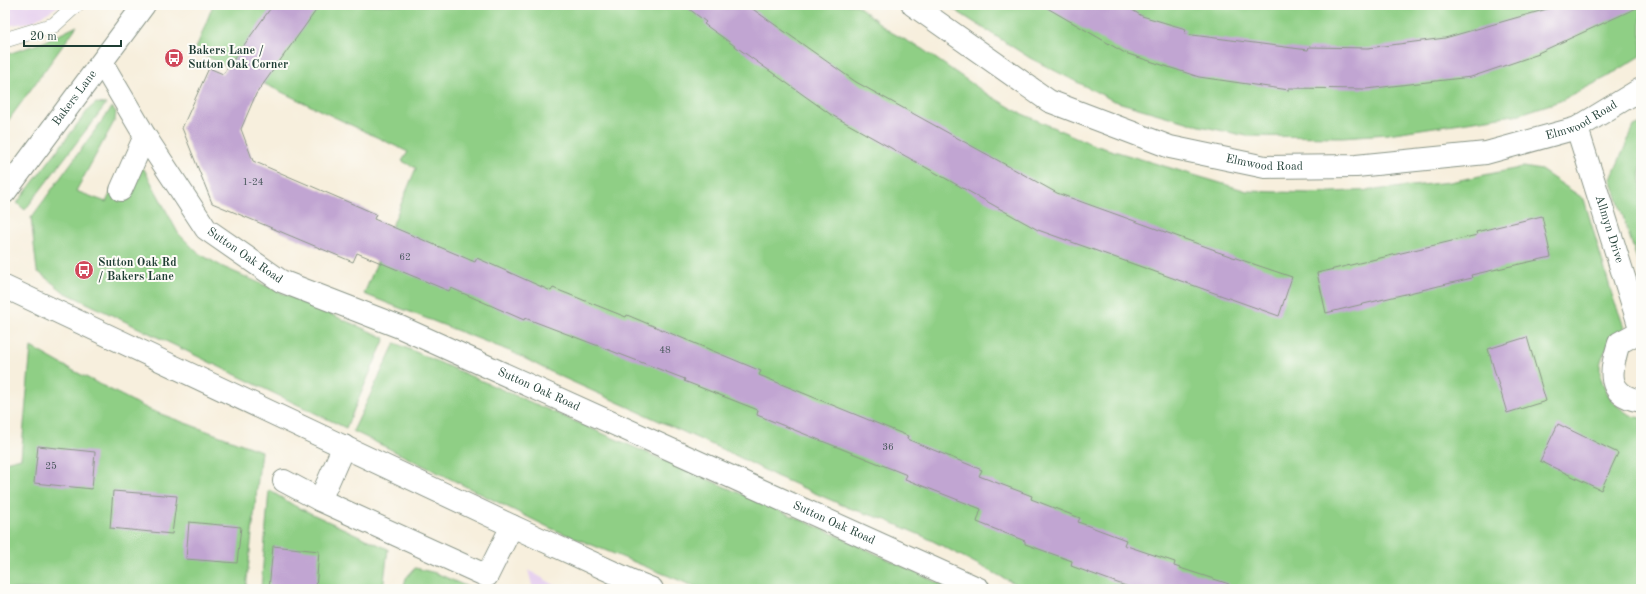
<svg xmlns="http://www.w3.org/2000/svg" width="1646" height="594" font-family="'Old Standard TT',serif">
<rect width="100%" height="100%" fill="#fdfcf7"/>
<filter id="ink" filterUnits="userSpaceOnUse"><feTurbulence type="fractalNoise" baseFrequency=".025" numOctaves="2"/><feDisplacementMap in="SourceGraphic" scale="8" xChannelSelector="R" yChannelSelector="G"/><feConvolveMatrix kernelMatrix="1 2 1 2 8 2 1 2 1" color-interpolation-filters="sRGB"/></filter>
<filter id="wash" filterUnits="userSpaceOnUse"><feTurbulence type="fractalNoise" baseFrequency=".012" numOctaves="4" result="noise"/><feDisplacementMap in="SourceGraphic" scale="16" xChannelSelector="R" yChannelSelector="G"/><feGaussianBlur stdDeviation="0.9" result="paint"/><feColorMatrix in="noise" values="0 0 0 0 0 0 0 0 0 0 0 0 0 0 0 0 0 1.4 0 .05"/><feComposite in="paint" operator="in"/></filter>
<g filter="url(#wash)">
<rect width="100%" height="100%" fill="#f7efdd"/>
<path fill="#e7d2ef" d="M5 5H60L32 22 5 26Z
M528 570 553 584 564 589H533Z"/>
<path fill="#8fcf85" stroke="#57865c" d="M213 5H857L889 31 922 49 987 94 1020 113 1094 145 1247 191 1310 193 1374 190 1450 182 1524 167 1541 170 1584 199 1614 301 1626 330C1617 338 1607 345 1602 358 1593 382 1617 415 1641 418V589H1025L927 538 886 520 849 508 776 476 737 456 555 374 512 352 364 294 416 168 402 161 408 152 195 51Z
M947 5H1641V56L1607 77 1560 101 1520 114 1388 134 1342 137 1247 136 1200 126 1114 101 1030 58Z
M77 26 5 125V55L44 42Z
M96 103 106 104 25 210 17 203 89 109Z
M112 107 116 112 115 120 76 191 106 202 120 174 137 167 144 169 178 233 198 253 223 267 385 338 346 428 64 292 37 271 31 218Z
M1641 123V272L1611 179 1634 126Z
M395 343 838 536 951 589H701L550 528 353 431Z
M31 347 72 370 150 410 261 451 246 589H5V462L21 458Z
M269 490 295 506 388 549 383 589H261Z
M415 568 436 573 472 589H403L406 578Z"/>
<g id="blocks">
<path fill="#c1a5d2" d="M273 5H320L256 94 241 129 253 161 376 214 374 219 475 262 477 258 551 291 553 288 626 317 627 315 761 371 759 375 908 436 907 439 982 470 979 476 1032 496 1031 499 1080 518 1078 522 1126 540 1124 545 1175 562 1174 566 1229 584V589H1134L1071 566 1072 561 1025 544V541L977 522 981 509 905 479 907 475 757 415 758 410 684 381 685 379 525 318 524 320 451 288 449 291 357 253 353 262 212 203 182 128 209 68 223 74Z
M684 5H747L856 82 1057 193 1215 250V251L1292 277 1279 316 1038 230 830 114 704 24 706 22Z
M1042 5H1124L1142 16 1186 29 1185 34 1308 50 1309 47 1368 48 1445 38 1561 5 1641 6 1538 53 1539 54 1471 77 1366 89 1289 88V90L1199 77 1125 53Z
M1542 216 1551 257 1471 275 1472 278 1326 313 1317 273 1477 235 1476 232Z
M1527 337 1546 401 1507 413 1488 349Z
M1558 424 1618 453 1601 490 1540 461Z
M38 446 95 452 92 489 34 483Z
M113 491 177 496 172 534 110 528Z
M189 522 241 527 237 563 186 559Z
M273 546 319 551 316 589H269Z"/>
</g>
</g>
<g filter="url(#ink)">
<use href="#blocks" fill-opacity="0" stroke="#8b9688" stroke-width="1"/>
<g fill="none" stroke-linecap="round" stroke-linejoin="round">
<defs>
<path id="service" d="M5 40 54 25 76 5"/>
<g id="minor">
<path id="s1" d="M913 5 1049 101 1170 147 1265 167 1356 166 1486 153 1577 128 1641 89"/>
<path id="s2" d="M102 63 145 136 206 229 281 281 400 327 979 589"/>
<path id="s3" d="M1577 128 1641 331"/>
<path d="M121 190 145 136"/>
<path d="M1641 331 1619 343C1610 371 1605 395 1641 401"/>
<path d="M284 481 320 500 487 576 512 526"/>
<path d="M320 500 344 446"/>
</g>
<g id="tertiary">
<path id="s4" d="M5 192 144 5"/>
</g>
<path id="secondary" d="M5 287 512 526 632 581 652 589"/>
</defs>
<use href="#service" stroke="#8b9688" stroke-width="16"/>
<use href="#minor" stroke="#8b9688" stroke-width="24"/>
<use href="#tertiary" stroke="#8b9688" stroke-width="24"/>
<use href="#secondary" stroke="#8b9688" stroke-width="24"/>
<use href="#service" stroke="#fff" stroke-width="15"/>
<use href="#minor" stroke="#fff" stroke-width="22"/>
<use href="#tertiary" stroke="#fff" stroke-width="22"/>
<use href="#secondary" stroke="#fff" stroke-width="22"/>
</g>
</g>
<defs>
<symbol id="bus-disc" viewBox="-11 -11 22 22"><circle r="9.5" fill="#d1495b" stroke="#fdfcf7"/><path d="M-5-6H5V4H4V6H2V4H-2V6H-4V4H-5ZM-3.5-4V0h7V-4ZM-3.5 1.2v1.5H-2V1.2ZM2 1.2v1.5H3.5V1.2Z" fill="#fff"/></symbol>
</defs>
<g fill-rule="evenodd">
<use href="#bus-disc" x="163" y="47" width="22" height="22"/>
<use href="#bus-disc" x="73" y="259" width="22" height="22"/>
</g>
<g text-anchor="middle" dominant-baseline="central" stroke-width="4" stroke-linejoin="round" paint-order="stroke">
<g font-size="10" fill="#48575c">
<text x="253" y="182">1-24</text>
<text x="405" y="257">62</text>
<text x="665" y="350">48</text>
<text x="888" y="447">36</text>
<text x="51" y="466">25</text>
</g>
<g font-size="12" font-weight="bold" fill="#1f3d34" stroke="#fdfcf7" text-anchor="start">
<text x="188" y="51">Bakers Lane /<tspan x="188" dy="14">Sutton Oak Corner</tspan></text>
<text x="98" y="263">Sutton Oak Rd<tspan x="98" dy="14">/ Bakers Lane</tspan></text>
</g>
<g font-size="12" fill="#1f3d34" stroke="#fdfcf7">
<text stroke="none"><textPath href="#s4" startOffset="117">Bakers Lane</textPath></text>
<text stroke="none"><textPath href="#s1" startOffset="716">Elmwood Road</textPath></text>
<text stroke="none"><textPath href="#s1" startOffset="392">Elmwood Road</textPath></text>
<text stroke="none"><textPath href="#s3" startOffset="106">Allmyn Drive</textPath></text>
<text stroke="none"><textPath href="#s2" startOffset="243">Sutton Oak Road</textPath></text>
<text stroke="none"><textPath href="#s2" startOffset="567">Sutton Oak Road</textPath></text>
<text stroke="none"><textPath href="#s2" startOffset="891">Sutton Oak Road</textPath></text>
</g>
</g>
<rect width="1646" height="594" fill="none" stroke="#fdfcf7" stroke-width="20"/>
<path d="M24 40v6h97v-6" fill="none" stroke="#1f3d34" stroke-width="2"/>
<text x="30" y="40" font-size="12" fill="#1f3d34" stroke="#fdfcf7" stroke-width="3" paint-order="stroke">20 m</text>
</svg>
